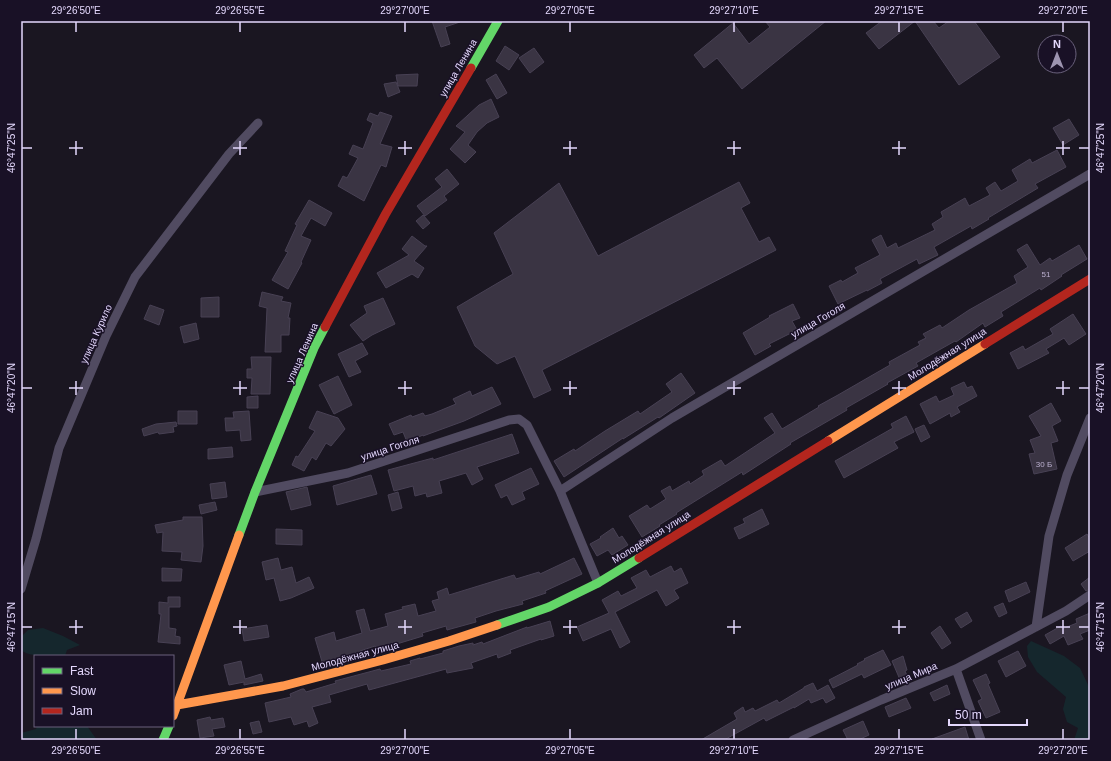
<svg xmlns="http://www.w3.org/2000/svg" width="1111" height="761" font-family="Arial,sans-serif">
<rect width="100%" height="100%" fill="#1a1621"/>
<path fill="#15272d" d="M43 628 63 636 80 645 67 650 65 656C53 656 30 658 21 650V637L28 630Z
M1031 641 1064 656 1080 668 1090 689V740H1074L1078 728 1067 722 1063 709 1066 697 1037 672 1028 657 1027 646Z
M37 726H87L97 740H47L46 738 43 740H21V733L36 729Z"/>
<path fill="#3a3443" stroke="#484154" d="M432 21H459L460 22 445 27 450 44 441 47Z
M765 21H826L742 89 717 58 704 68 694 55 733 23 749 44 770 27Z
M882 21H933L939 28 949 21H974L1000 57 959 85 915 21 879 49 866 33Z
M505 46 519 55 509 70 496 61Z
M534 48 544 62 530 73 519 58Z
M418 74 417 86H398L396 75Z
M496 74 507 93 497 99 486 80Z
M396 82 400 92 388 97 384 84Z
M491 99 499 117 487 123 477 132 468 145 476 152 465 163 450 149 465 132 456 126 479 105Z
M380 112 392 116 380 144 392 147 386 167 381 165 364 201 338 186 343 176 347 178 358 158 349 154 353 145 363 149 373 123 367 120 370 113 378 116Z
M1069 119 1079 135 1063 145 1053 128Z
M1057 150 1066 167 1035 184 1038 188 988 218 989 219 972 229 971 226 934 247 938 255 919 264 917 259 880 279 882 283 867 291V290L838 304 829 286 841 280 842 282 858 273 855 268 880 255 872 240 881 235 887 248 896 243 898 248 935 230 932 224 943 217 941 212 965 198 969 206 990 195 986 188 995 182 1001 191 1018 181 1012 170 1030 159 1032 163Z
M447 169 459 184 444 196 447 200 425 216 417 206 442 187 435 179Z
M739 182 750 203 741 208 759 242 769 237 776 250 542 370 551 390 534 398 515 356 497 364 475 346 457 307 513 274 494 233 559 183 598 256Z
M309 200 332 213 325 226 311 218 301 236 311 240 301 262 302 263 288 289 272 280 288 252 285 251 297 225 295 224Z
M423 215 430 223 423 229 416 221Z
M412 236 425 246H427L414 261 424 268 418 278 412 274 386 288 377 273 409 255 402 249Z
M1027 244 1040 265 1050 258 1052 261 1079 245 1087 259 1061 275 1062 276 1041 290 1040 288 1001 312 1003 316 985 327 983 323 956 342 955 341 916 363 918 366 887 383 888 384 846 408 847 410 790 443 791 444 743 475 742 472 676 513 677 514 659 525 660 526 642 537 629 516 647 505 650 509 666 499 661 491 670 486 672 491 689 481 690 484 704 475 702 471 721 460 725 466 775 433 764 418 772 413 782 429 819 407 818 406 838 395 890 365 889 362 920 345 918 342 926 338 923 334 940 325 942 328 969 310 1017 283 1014 276 1028 267 1017 250Z
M262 292 283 297 281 301 291 303 288 318H290L289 335H281V352H265L267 308 259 306Z
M219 297V317H201V298Z
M383 298 395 324 372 335 363 341 350 325 367 313 364 306Z
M793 304 800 318 792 321 797 330 769 344 771 346 755 355 743 333 770 317 769 316Z
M150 305 164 310 159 325 144 319Z
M1073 314 1086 334 1069 345 1064 338 1046 349 1049 353 1018 369 1010 353 1023 346 1025 350 1053 334 1050 329Z
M196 323 199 339 184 343 180 327Z
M362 343 368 354 355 361 361 372 349 377 338 354Z
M251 357H271L270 394H251L252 378H247V369H252Z
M681 373 695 393 659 418 658 417 623 439V438L564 477 554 461 574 449 575 451 605 431 638 411 640 414 672 392 666 384Z
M338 376 352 405 334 414 319 385Z
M964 382 967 388 972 386 977 396 957 407 960 412 951 417 950 413 930 424 920 404 936 396 939 402 954 395 951 388Z
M492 387 501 404 464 421 423 436V435L407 442 403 432 394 435 389 424 411 415 412 417 423 413 425 416 432 414 456 404 453 399 470 391 472 396Z
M258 396V408H247V397Z
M1051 403 1061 421 1052 426 1058 441 1051 443 1057 469 1034 474 1029 454 1035 453 1030 440 1041 436 1029 416Z
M178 411H197V424H178Z
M249 411 251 440 241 441 240 430 226 431 225 418H234L233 412Z
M317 411 338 418 345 429 331 446 326 443 316 460 312 457 304 471 292 465 296 456 298 457 315 431 309 428Z
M906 416 914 432 894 442 898 448 844 478 835 461 893 428 891 424Z
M176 422 177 426 173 427 174 432 159 434 158 432 144 436 142 429 156 424Z
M924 425 930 437 921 442 915 429Z
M512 434 519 453 477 467 483 479 472 485 466 473 439 481 442 493 427 497 426 493 415 496 413 486 394 491 388 470 433 458V460Z
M232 447 233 457 208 459V449Z
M531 468 539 484 522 492 525 499 512 505 507 495 501 498 495 485Z
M371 475 377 494 337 505 333 486Z
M225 482 227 497 212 499 210 484Z
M307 487 311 505 291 510 286 492Z
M398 492 402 508 392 511 388 495Z
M215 502 217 510 201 514 199 505Z
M762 509 769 524 739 539 734 528 745 523 743 519Z
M183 517H202L203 546 201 562 181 560 182 552 162 551 163 532 157 533 155 525 183 520Z
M613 528 619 538 622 536 628 545 612 555 608 550 597 556 590 544 601 538 600 537Z
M276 529 302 530V545L276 544Z
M1087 534 1090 539V551L1073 561 1065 548Z
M278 558 281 570 292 567 296 583 309 577 314 588 291 598 280 601 274 578 266 580 262 562Z
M574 558 582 574 545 591 546 593 522 601 523 604 496 611 475 618 476 622 447 630 446 626 422 633 423 636 377 650 375 646 360 651V652L338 658V661L323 665 315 638 334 632 336 641 362 633 356 611 364 609 370 631 388 626 385 614 403 609 402 607 415 604 418 616 436 611 432 601 439 599 437 592 447 588 449 595 514 575 516 579 539 572 540 574Z
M671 566 674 572 681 568 688 583 674 590 679 598 666 606 657 590 615 612 630 642 620 648 611 629 583 641 577 627 609 613 602 600 618 591 621 596 637 588 631 578 646 570 650 577Z
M162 568 182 569 181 581H162Z
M1090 577V589L1086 591 1081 584Z
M1026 582 1030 592 1009 602 1005 591Z
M168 597H180V607H169V628L176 629 175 636 180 637V644L158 642 161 614H159V602L168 603Z
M1003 603 1007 613 999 617 994 607Z
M967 612 972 621 961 628 955 619Z
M1090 613V630L1080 634 1083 639 1068 645 1064 636 1050 644 1045 635 1061 626 1062 629 1077 623 1076 619Z
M550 621 554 636 541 640V639L510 650 511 653 498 658 497 654 471 663 473 668 447 673 446 669 369 690 367 684 329 695 331 702 312 707 318 723 309 727 307 721 294 725 291 717 269 722 265 703 291 697 290 694 302 689H304L306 692 336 683 335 681 380 669 381 671 411 664 410 661 420 658V659L443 653V651L459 646 473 643V645L482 642 483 644 527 627V628Z
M267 625 269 637 244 641 242 629Z
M940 626 951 643 942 649 931 633Z
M883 650 891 665 864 678 862 674 833 688 829 680 858 665 857 664 865 660 864 659Z
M1018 651 1026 666 1006 677 998 661Z
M903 656 907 670 905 671 908 678 901 682 892 661Z
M241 661 245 679 261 674 263 681 244 685V682L229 685 224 665Z
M986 674 990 683 988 684 1000 712 986 718 978 701 982 699 973 680Z
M813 683 817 691 828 685 835 698 826 703 823 698 811 703 809 699 794 708V707L766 721 764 718 724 740H701L737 719 734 713 743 707 745 712 753 708 755 711 777 700 779 703 804 688V687Z
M947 685 950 694 934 701 930 693Z
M906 698 911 708 889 717 885 707Z
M210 717 211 720 223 718 225 727 212 729 214 736 200 738 197 720Z
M259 721 262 732 253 734 250 723Z
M863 721 869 735 858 740H848L843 730Z
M965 727 969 740H932V739Z"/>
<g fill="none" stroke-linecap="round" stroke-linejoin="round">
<path stroke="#514b61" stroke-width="9" d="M560 491 672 418 1090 174
M255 492 348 473 509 420 519 419 527 425 560 491 598 583
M21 589 36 539 59 448 106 336 135 277 229 154 258 123
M1036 627 1049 536 1067 475 1090 418
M956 669 981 740
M793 740 881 700 956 669 1066 611 1090 595"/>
<path stroke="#63d668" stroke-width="9" d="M471 68 498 21
M239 535 255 492 314 348 325 327
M497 625 549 607 598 583 639 558
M163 740 169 726"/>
<path stroke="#ff974d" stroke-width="9" d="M828 441 985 344
M177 705 283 686 383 660 449 641 497 625
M173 716 239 535"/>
<path stroke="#b3261e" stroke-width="9" d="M325 327 385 215 471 68
M985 344 1090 279
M639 558 828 441"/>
</g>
<path fill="none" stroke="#e4d8fd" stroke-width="1.5" d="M76 22V32M240 22V32M405 22V32M570 22V32M734 22V32M899 22V32M1063 22V32M76 141V155M240 141V155M405 141V155M570 141V155M734 141V155M899 141V155M1063 141V155M22 148H32M69 148H83M233 148H247M398 148H412M563 148H577M727 148H741M892 148H906M1056 148H1070M1079 148H1089M76 381V395M240 381V395M405 381V395M570 381V395M734 381V395M899 381V395M1063 381V395M22 388H32M69 388H83M233 388H247M398 388H412M563 388H577M727 388H741M892 388H906M1056 388H1070M1079 388H1089M76 620V634M240 620V634M405 620V634M570 620V634M734 620V634M899 620V634M1063 620V634M22 627H32M69 627H83M233 627H247M398 627H412M563 627H577M727 627H741M892 627H906M1056 627H1070M1079 627H1089M76 729V739M240 729V739M405 729V739M570 729V739M734 729V739M899 729V739M1063 729V739"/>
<g text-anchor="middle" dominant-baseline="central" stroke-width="3" stroke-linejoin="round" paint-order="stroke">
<g font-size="8" fill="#baafce">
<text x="1046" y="274">51</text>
<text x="1044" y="464">30 Б</text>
</g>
<g font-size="10" fill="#e4d8fd" stroke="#191126">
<text transform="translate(458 68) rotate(-60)">улица Ленина</text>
<text transform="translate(818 320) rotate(-30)">улица Гоголя</text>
<text transform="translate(96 334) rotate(-66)">улица Курило</text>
<text transform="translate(302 353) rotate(-66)">улица Ленина</text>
<text transform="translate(947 354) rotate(-32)">Молодёжная улица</text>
<text transform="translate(390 448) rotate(-18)">улица Гоголя</text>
<text transform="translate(651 537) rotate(-32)">Молодёжная улица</text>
<text transform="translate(355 656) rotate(-15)">Молодёжная улица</text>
<text transform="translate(911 676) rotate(-23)">улица Мира</text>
</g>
</g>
<rect width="1111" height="761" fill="none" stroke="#191126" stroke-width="44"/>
<rect x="34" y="655" width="140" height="72" fill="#191126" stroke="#6a617c"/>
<rect x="42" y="668" width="20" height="6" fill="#63d668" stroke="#6a617c"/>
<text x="70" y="675" font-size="12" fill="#e4d8fd">Fast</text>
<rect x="42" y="688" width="20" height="6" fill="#ff974d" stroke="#6a617c"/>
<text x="70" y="695" font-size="12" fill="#e4d8fd">Slow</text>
<rect x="42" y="708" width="20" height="6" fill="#b3261e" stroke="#6a617c"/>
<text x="70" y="715" font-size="12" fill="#e4d8fd">Jam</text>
<g transform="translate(1057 54)"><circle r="19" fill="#191126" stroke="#6a617c"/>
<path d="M0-3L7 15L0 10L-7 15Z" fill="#9d94b0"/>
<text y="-6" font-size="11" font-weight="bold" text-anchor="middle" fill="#e4d8fd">N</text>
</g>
<path d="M949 719v6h78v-6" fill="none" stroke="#e4d8fd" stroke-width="2"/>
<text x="955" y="719" font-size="12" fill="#e4d8fd" stroke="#191126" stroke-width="3" paint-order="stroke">50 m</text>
<rect x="22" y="22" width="1067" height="717" fill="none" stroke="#e4d8fd" stroke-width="1.5"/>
<g font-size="10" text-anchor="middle" fill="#e4d8fd">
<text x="76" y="14">29°26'50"E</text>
<text x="240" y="14">29°26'55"E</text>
<text x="405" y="14">29°27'00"E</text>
<text x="570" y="14">29°27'05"E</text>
<text x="734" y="14">29°27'10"E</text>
<text x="899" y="14">29°27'15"E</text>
<text x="1063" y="14">29°27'20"E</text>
<text transform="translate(11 148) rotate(-90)" y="4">46°47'25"N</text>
<text transform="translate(1100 148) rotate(-90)" y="4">46°47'25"N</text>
<text transform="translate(11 388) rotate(-90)" y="4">46°47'20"N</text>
<text transform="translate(1100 388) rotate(-90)" y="4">46°47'20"N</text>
<text transform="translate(11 627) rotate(-90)" y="4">46°47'15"N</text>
<text transform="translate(1100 627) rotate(-90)" y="4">46°47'15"N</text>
<text x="76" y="754">29°26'50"E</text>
<text x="240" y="754">29°26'55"E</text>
<text x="405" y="754">29°27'00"E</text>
<text x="570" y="754">29°27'05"E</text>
<text x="734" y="754">29°27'10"E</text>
<text x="899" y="754">29°27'15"E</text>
<text x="1063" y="754">29°27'20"E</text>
</g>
</svg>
